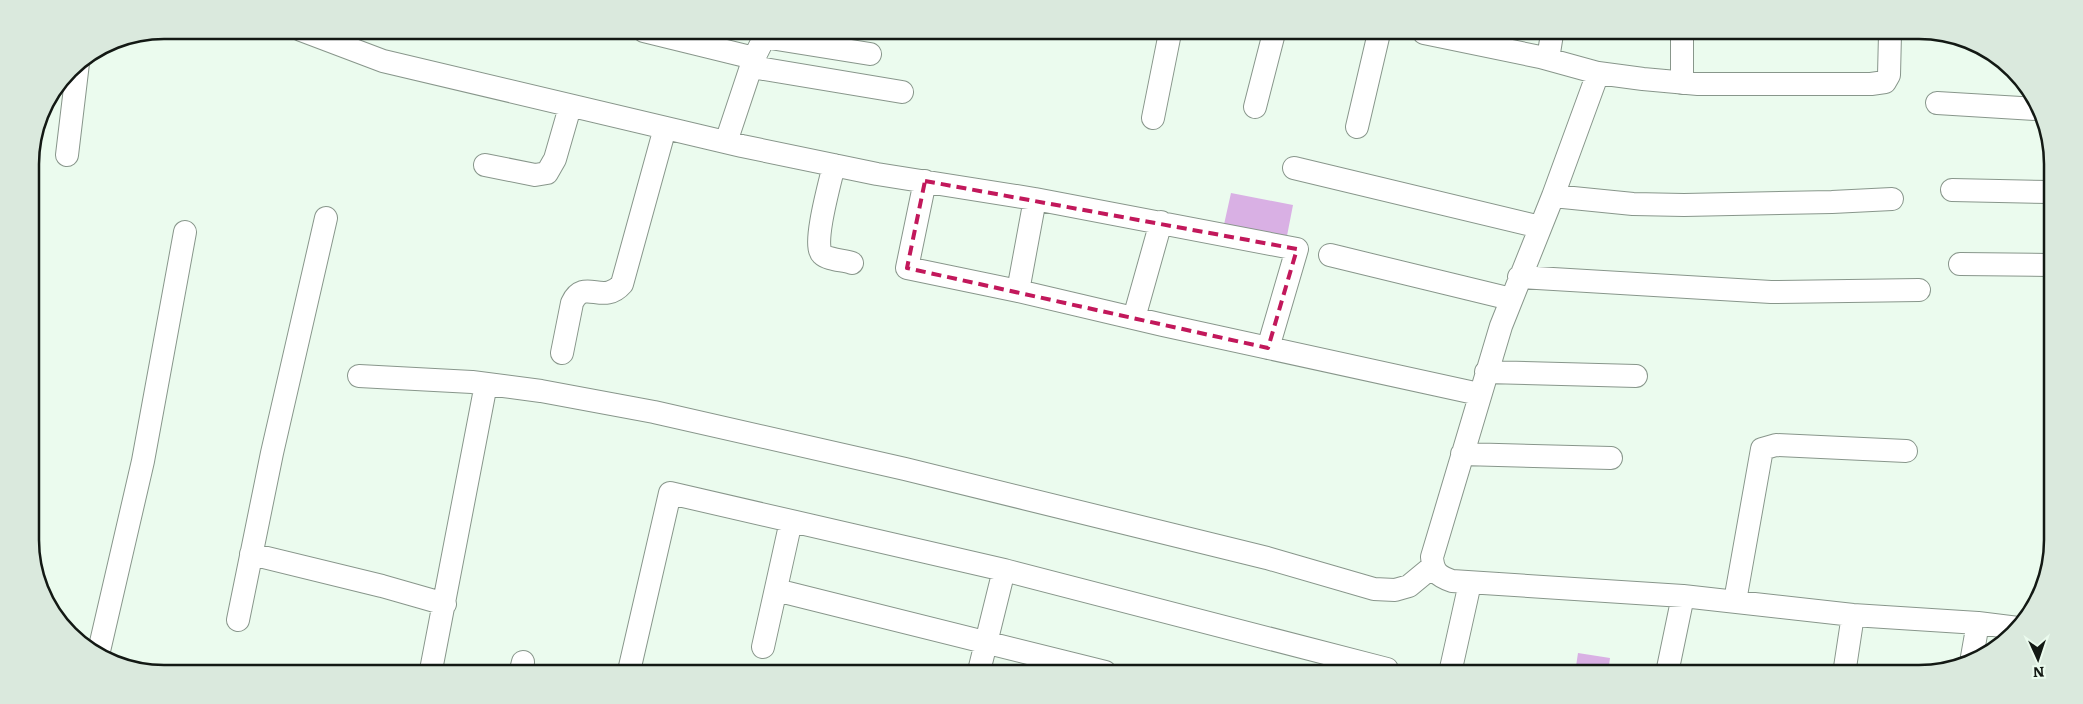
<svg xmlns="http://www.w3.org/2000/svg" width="2083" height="704" font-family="Literata,serif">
<rect width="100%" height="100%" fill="#ebfbee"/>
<path fill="#d9b0e4" d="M1231 193 1293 205 1286 241 1223 229Z
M1578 653 1610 658 1608 673H1575Z"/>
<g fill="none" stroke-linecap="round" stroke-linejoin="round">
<defs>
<path id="minor" d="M301 30 383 61 742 146 877 174 1035 199 1297 249 1268 348
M644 31 754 58
M1424 33 1540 57 1598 73 1643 79 1698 84H1871L1885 82 1889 75 1890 34
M764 37 870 54
M1548 59 1552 34
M752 67 902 92
M1598 73 1553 196 1501 326 1432 557C1433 572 1438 576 1452 581L1683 596 1853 615 1978 623 2018 628
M1682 83V34
M1937 103 2036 109
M1255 107 1274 33
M1153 118 1170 33
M1357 127 1379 33
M726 142 754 58 767 32
M67 155 78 63
M485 165 535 175 547 173 555 159 570 107
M834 165C831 179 812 245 822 254 828 260 844 260 852 263
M1294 168 1540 227
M925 181 907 268 1018 291 1163 325 1479 394
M1952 190 2050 192
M1553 196 1633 204 1684 205 1832 202 1892 199
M1330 255 1511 299
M1960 264 2050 265
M1519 277 1771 292 1919 290
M1018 291 1035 199
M1134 318 1161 222
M562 353 572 303C584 277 603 306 622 284L665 128
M1486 372 1636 376
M359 376 472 382 541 391 654 412 905 469 1267 558 1374 589 1395 590 1409 586 1432 567
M1462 454 1611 458
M251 554 382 586 445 604
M776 590 1105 672
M1735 601 1762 449 1776 445 1906 451
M238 620 272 453 326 218
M763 647 791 521
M99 651 143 461 185 232
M1972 657 1978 623
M431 670 486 384
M521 670 523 662
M629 671 670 493 1004 570 1387 669
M979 671 1004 570
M1450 673 1470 583
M1667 673 1683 596
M1844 674 1853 615"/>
</defs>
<use href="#minor" stroke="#88968b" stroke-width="24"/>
<use href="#minor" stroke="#fff" stroke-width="22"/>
</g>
<path fill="none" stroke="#c2185b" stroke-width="4" stroke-dasharray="10 6" stroke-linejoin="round" d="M925 181 1297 249 1268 348 907 268Z"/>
<path d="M0 0H2083V704H0ZM164 39H1919A125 125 0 0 1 2044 164V540A125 125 0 0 1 1919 665H164A125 125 0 0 1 39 540V164A125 125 0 0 1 164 39Z" fill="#dae9dd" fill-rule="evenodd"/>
<path fill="none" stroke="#131914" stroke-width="2.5" d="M164 39H1919A125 125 0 0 1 2044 164V540A125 125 0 0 1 1919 665H164A125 125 0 0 1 39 540V164A125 125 0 0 1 164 39Z"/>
<g transform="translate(2038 659) rotate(177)" stroke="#ebfbee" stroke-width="4" paint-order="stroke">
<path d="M0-4L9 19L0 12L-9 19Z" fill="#131914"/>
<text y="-8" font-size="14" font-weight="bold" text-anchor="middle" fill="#131914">N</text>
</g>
</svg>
